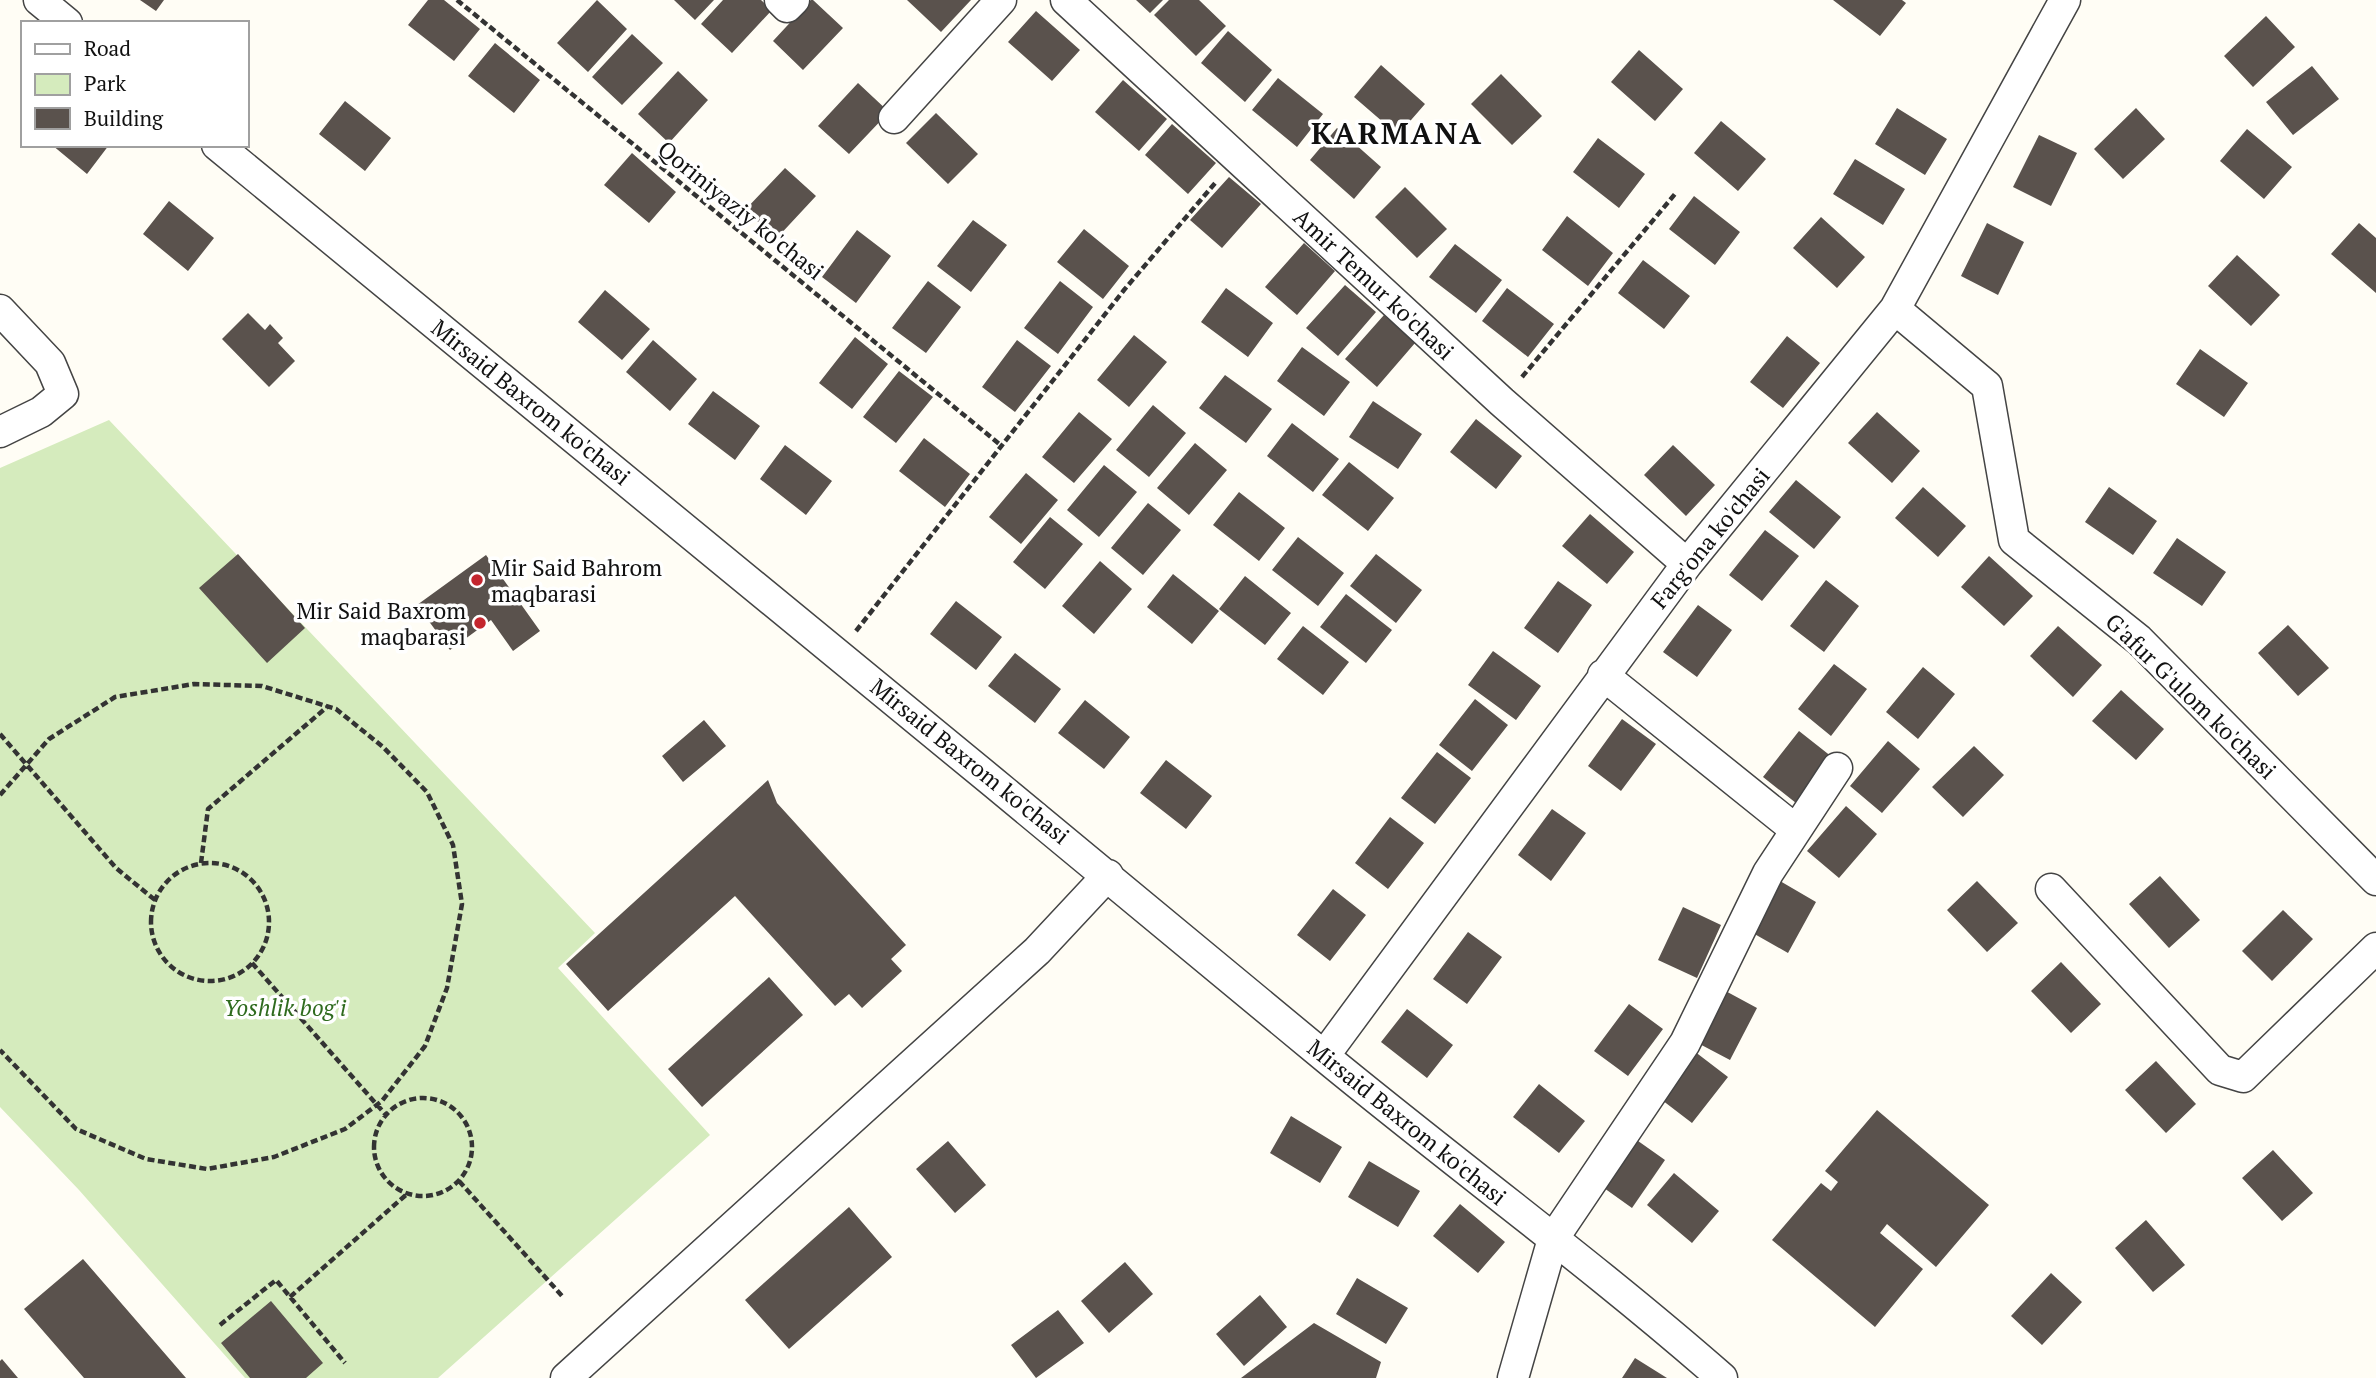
<svg xmlns="http://www.w3.org/2000/svg" width="2376" height="1378" font-family="'PT Serif',serif">
<rect width="100%" height="100%" fill="#fffdf5"/>
<path fill="#d5ebbd" d="M109 420 595 933 558 968 710 1135 438 1378H245L79 1190 0 1107V468Z"/>
<path fill="#5a524d" d="M140 0H164L156 11Z
M428 0H444L480 29 454 61 408 25Z
M597 0 627 29 588 72 557 43Z
M674 0H714L695 20Z
M723 0H761L772 10 732 53 701 24Z
M811 0H813L843 28 803 70 773 41Z
M907 0H971L941 32Z
M1136 0H1163L1150 13Z
M1169 0H1199L1226 26 1196 56 1154 15Z
M1833 0H1902L1906 3 1880 36Z
M1036 11 1080 50 1052 81 1008 42Z
M2266 16 2295 47 2253 87 2224 56Z
M1228 31 1272 70 1245 102 1201 63Z
M632 34 663 63 622 105 592 77Z
M495 43 540 80 514 113 468 76Z
M1639 50 1683 89 1655 121 1611 82Z
M1381 65 1425 104 1398 135 1354 97Z
M2312 66 2339 99 2293 135 2266 102Z
M678 71 708 100 669 143 638 114Z
M1501 74 1542 116 1512 145 1471 104Z
M1278 78 1323 114 1297 147 1252 110Z
M1123 80 1167 119 1139 151 1095 112Z
M858 83 889 112 849 154 818 126Z
M345 101 391 138 365 171 319 134Z
M1897 108 1947 139 1925 175 1875 144Z
M2136 108 2165 139 2123 179 2094 149Z
M936 113 978 154 948 184 906 143Z
M1721 121 1766 159 1738 191 1694 153Z
M1172 124 1216 163 1188 194 1145 155Z
M1337 128 1381 167 1354 199 1310 160Z
M2247 129 2292 167 2264 199 2220 161Z
M2039 135 2077 153 2051 206 2013 187Z
M1598 138 1645 174 1619 208 1573 172Z
M52 145H109L87 174Z
M632 153 676 192 649 223 604 185Z
M1855 159 1905 189 1883 225 1833 194Z
M785 168 816 196 776 239 745 210Z
M1229 177 1261 204 1222 248 1190 220Z
M1405 187 1447 229 1417 258 1375 217Z
M1694 196 1740 232 1715 265 1669 229Z
M169 201 214 238 188 271 143 234Z
M1567 216 1613 253 1588 286 1542 250Z
M1821 217 1865 257 1837 288 1793 248Z
M973 220 1007 245 971 292 937 266Z
M1987 223 2024 242 1998 295 1961 276Z
M2359 223 2376 238V293L2331 254Z
M1084 229 1129 266 1103 299 1057 262Z
M857 230 891 256 856 303 822 277Z
M1304 243 1335 271 1297 315 1265 287Z
M1455 244 1502 280 1476 313 1429 277Z
M2237 255 2280 295 2251 326 2208 286Z
M1643 260 1690 296 1664 329 1618 293Z
M928 281 961 307 926 353 892 328Z
M1060 281 1093 307 1058 354 1024 328Z
M1345 285 1376 312 1338 356 1306 328Z
M1226 288 1273 323 1248 357 1201 322Z
M1507 288 1554 324 1528 357 1482 321Z
M605 290 650 329 622 360 578 322Z
M248 313 265 330 270 324 283 338 278 343 295 361 269 387 222 339Z
M1384 315 1415 343 1377 387 1345 359Z
M1134 335 1167 362 1129 407 1097 380Z
M1787 336 1820 363 1783 408 1750 382Z
M855 337 888 364 852 409 819 383Z
M653 340 697 379 670 411 626 372Z
M1017 340 1051 366 1015 412 982 387Z
M1302 347 1350 382 1324 416 1277 381Z
M2200 349 2248 383 2224 417 2176 384Z
M899 371 933 397 896 443 863 417Z
M1225 375 1272 409 1246 443 1199 408Z
M713 391 760 426 735 460 688 424Z
M1373 401 1422 434 1398 469 1349 437Z
M1153 405 1186 433 1149 477 1116 450Z
M1079 412 1112 439 1074 483 1042 457Z
M1877 412 1920 451 1892 483 1848 443Z
M1476 419 1522 456 1496 489 1450 452Z
M1292 423 1339 459 1313 492 1267 456Z
M924 438 970 474 945 507 899 471Z
M1195 443 1227 470 1189 515 1157 488Z
M785 445 832 481 806 515 760 479Z
M1673 445 1715 485 1686 516 1644 475Z
M1349 462 1394 498 1368 531 1322 495Z
M1104 465 1137 492 1099 537 1067 510Z
M1026 473 1058 500 1021 544 989 517Z
M1796 480 1841 517 1814 549 1769 512Z
M1923 487 1966 526 1938 557 1895 518Z
M2109 487 2157 521 2133 555 2085 522Z
M1239 492 1285 528 1259 561 1213 525Z
M1148 503 1181 530 1143 575 1111 548Z
M1590 514 1634 552 1607 584 1562 546Z
M1050 517 1083 544 1045 589 1013 562Z
M1765 530 1799 556 1762 601 1729 575Z
M1298 537 1344 573 1318 606 1272 570Z
M2177 538 2226 572 2202 606 2153 573Z
M238 554 305 628 267 663 199 588Z
M1376 554 1422 590 1396 623 1350 586Z
M486 555 540 631 513 651 491 620 450 650 417 605Z
M1989 556 2033 596 2004 626 1961 587Z
M1100 561 1132 589 1094 634 1062 606Z
M1173 574 1219 611 1192 644 1147 607Z
M1245 576 1291 613 1265 645 1219 609Z
M1826 580 1859 606 1824 652 1790 626Z
M1558 581 1592 605 1558 653 1524 628Z
M1346 594 1392 630 1366 663 1320 627Z
M956 601 1002 637 976 670 930 634Z
M1698 605 1732 630 1697 677 1663 652Z
M2288 625 2329 668 2298 696 2258 653Z
M1303 626 1349 662 1323 695 1277 659Z
M2058 626 2102 665 2073 697 2030 656Z
M1493 651 1541 686 1516 720 1468 685Z
M1015 653 1061 689 1035 723 988 686Z
M1834 664 1867 689 1831 736 1798 709Z
M1923 667 1955 694 1918 739 1886 712Z
M2121 690 2164 729 2136 760 2092 721Z
M1475 699 1508 725 1472 771 1439 745Z
M1085 700 1130 737 1104 769 1058 733Z
M1622 719 1656 744 1621 791 1588 766Z
M704 720 726 746 683 782 662 756Z
M1799 731 1832 757 1796 803 1763 777Z
M1888 741 1920 769 1882 813 1850 786Z
M1974 746 2004 775 1963 817 1932 787Z
M1437 752 1471 778 1435 824 1401 798Z
M1166 760 1212 796 1186 829 1140 793Z
M768 780 777 803 906 945 891 959 902 971 862 1008 849 994 835 1006 735 896 608 1011 566 964Z
M1846 806 1877 834 1839 878 1807 851Z
M1552 809 1586 833 1551 881 1518 855Z
M1390 817 1424 843 1388 889 1355 863Z
M2160 876 2200 920 2169 948 2129 904Z
M1780 881 1816 902 1788 953 1751 932Z
M1977 881 2018 923 1987 952 1947 910Z
M1333 889 1366 915 1330 961 1297 935Z
M1683 907 1721 925 1697 978 1658 960Z
M2283 910 2313 939 2272 981 2242 951Z
M1468 932 1502 957 1467 1004 1433 979Z
M2061 962 2101 1004 2071 1033 2031 991Z
M769 977 803 1015 702 1107 668 1069Z
M1720 988 1757 1008 1730 1060 1692 1040Z
M1629 1004 1663 1029 1628 1076 1594 1051Z
M1407 1009 1453 1045 1427 1078 1381 1042Z
M1694 1051 1728 1077 1692 1123 1658 1097Z
M2156 1061 2196 1104 2166 1133 2125 1090Z
M1539 1084 1585 1121 1559 1153 1513 1117Z
M1877 1110 1989 1205 1936 1267 1887 1224 1880 1233 1923 1269 1875 1327 1772 1240 1821 1183 1831 1191 1838 1182 1825 1171Z
M1291 1116 1342 1147 1320 1183 1270 1153Z
M1631 1136 1665 1160 1632 1208 1597 1183Z
M948 1141 986 1185 955 1213 916 1169Z
M2273 1150 2313 1193 2282 1221 2242 1178Z
M1369 1161 1420 1191 1398 1227 1348 1197Z
M1674 1173 1719 1211 1692 1243 1647 1205Z
M1460 1204 1505 1242 1478 1273 1433 1236Z
M849 1207 892 1257 789 1349 745 1300Z
M2146 1220 2185 1265 2153 1292 2115 1248Z
M83 1259 186 1378H84L24 1309Z
M1125 1262 1153 1294 1109 1333 1081 1301Z
M2051 1273 2082 1302 2042 1345 2011 1316Z
M1357 1278 1408 1308 1386 1344 1336 1314Z
M1260 1295 1287 1327 1244 1366 1216 1334Z
M271 1301 323 1363 306 1378H250L221 1343Z
M1058 1310 1084 1343 1036 1378 1011 1345Z
M1314 1323 1381 1362 1376 1378H1241Z
M1635 1358 1667 1378H1622Z
M2 1359 18 1378H0V1361Z"/>
<g fill="none" stroke-linecap="round" stroke-linejoin="round">
<defs>
<path id="minor" d="M39 0 67 23
M780 0 787 7 794 0
M1066 0 1502 402 1687 564
M894 118 1001 0
M217 145C585 446 953 748 1319 1052 1452 1162 1592 1264 1722 1378
M1895 309 1987 386 2014 540 2139 640 2376 880
M0 310 50 363 63 394 41 412 0 432
M1603 675 1796 830
M2051 889 2220 1070 2243 1077 2376 948
M1324 1056 1687 564 1895 309 2065 0
M566 1378 1037 951 1108 875
M1513 1378 1553 1239 1685 1043 1768 873 1837 768"/>
</defs>
<use href="#minor" stroke="#444" stroke-width="33"/>
<path stroke="#333" stroke-width="4.5" stroke-dasharray="7 3.5" stroke-linecap="butt" d="M457 0 1003 447
M1522 377 1675 194
M856 631 1124 290 1216 182
M0 734 116 868 155 900
M0 795 49 739 115 697 194 684 262 686 336 709 383 747 427 792 453 845 462 904 447 988 425 1046 382 1101 345 1129 274 1157 207 1169 146 1159 76 1129 0 1050
M201 863 208 809 327 707
M151 922a59 59 0 1 1 118 0a59 59 0 1 1-118 0Z
M252 963 386 1115
M374 1147a49 49 0 1 1 98 0a49 49 0 1 1-98 0Z
M459 1181 563 1297
M290 1297 407 1194
M220 1325 276 1280 345 1363"/>
<use href="#minor" stroke="#fff" stroke-width="30"/>
</g>
<g fill="#c4262e" stroke="#fff" stroke-width="2.5">
<circle cx="477" cy="580" r="7"/>
<circle cx="480" cy="623" r="7"/>
</g>
<g text-anchor="middle" dominant-baseline="central" stroke-width="7" stroke-linejoin="round" paint-order="stroke">
<g font-size="23" fill="#111" stroke="#fff">
<text transform="translate(741 210) rotate(39)">Qoriniyaziy ko'chasi</text>
<text transform="translate(1374 284) rotate(43)">Amir Temur ko'chasi</text>
<text transform="translate(531 402) rotate(39)">Mirsaid Baxrom ko'chasi</text>
<text transform="translate(1710 538) rotate(-51)">Farg'ona ko'chasi</text>
<text transform="translate(2191 696) rotate(44)">G'afur G'ulom ko'chasi</text>
<text transform="translate(970 761) rotate(39)">Mirsaid Baxrom ko'chasi</text>
<text transform="translate(1407 1122) rotate(39)">Mirsaid Baxrom ko'chasi</text>
</g>
<g font-size="23" fill="#111" stroke="#fff" text-anchor="start">
<text x="491" y="567">Mir Said Bahrom<tspan x="491" dy="26">maqbarasi</tspan></text>
<text x="466" y="610" text-anchor="end">Mir Said Baxrom<tspan x="466" dy="26">maqbarasi</tspan></text>
</g>
<g font-size="23" font-style="italic" fill="#2f6b1f" stroke="#fff">
<text x="285" y="1007">Yoshlik bog'i</text>
</g>
<g font-size="30" font-weight="bold" letter-spacing="2" fill="#111" stroke="#fff">
<text x="1397" y="133">KARMANA</text>
</g>
</g>
<rect x="21" y="21" width="228" height="126" fill="#ffffff" stroke="#a0a0a0" stroke-width="2"/>
<rect x="35" y="44" width="35" height="10" fill="#ffffff" stroke="#a0a0a0" stroke-width="2"/>
<text x="84" y="56" font-size="21" fill="#111111">Road</text>
<rect x="35" y="74" width="35" height="21" fill="#d5ebbd" stroke="#a0a0a0" stroke-width="2"/>
<text x="84" y="91" font-size="21" fill="#111111">Park</text>
<rect x="35" y="108" width="35" height="21" fill="#5a524d" stroke="#a0a0a0" stroke-width="2"/>
<text x="84" y="126" font-size="21" fill="#111111">Building</text>
</svg>
